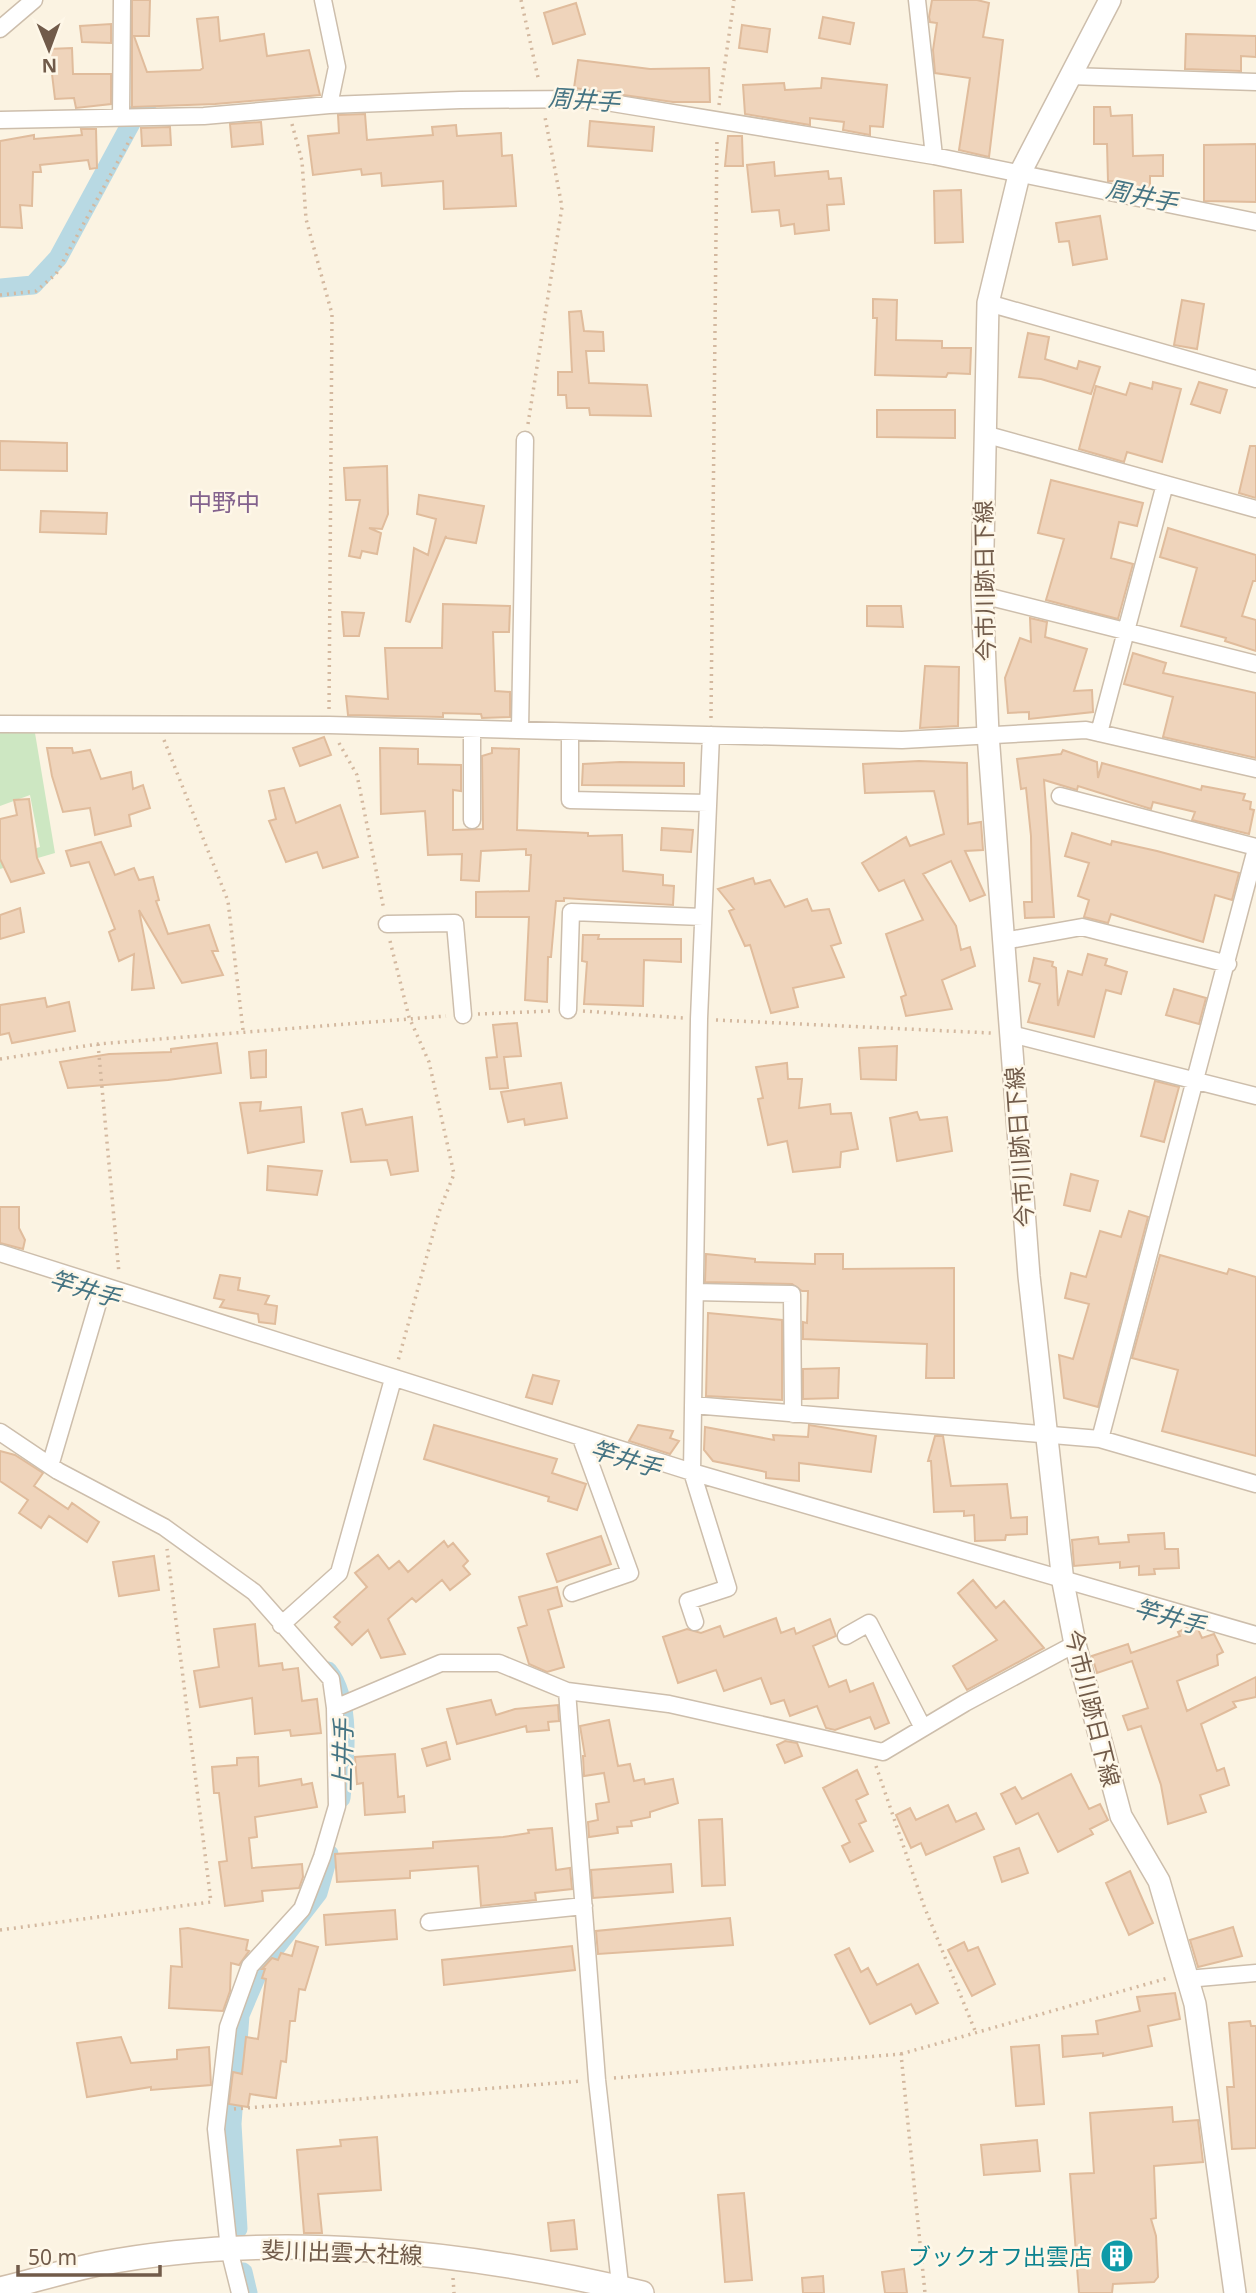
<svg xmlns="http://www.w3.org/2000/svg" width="1256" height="2293" font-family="'Noto Sans','Noto Sans JP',sans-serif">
<rect width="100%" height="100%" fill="#fbf3e2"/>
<path fill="#cde7c2" d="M0 732 35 733 55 853 0 869V859L40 847 30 795 0 806Z"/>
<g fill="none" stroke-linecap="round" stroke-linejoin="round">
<path stroke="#b8d9e3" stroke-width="19" d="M0 288 33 285 58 258 136 114H149
M328 1671C352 1700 345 1761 341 1798
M238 2229 232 2124 240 2015 260 1968 318 1893 329 1854
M243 2272 248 2293"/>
</g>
<path fill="#efd4bb" stroke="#e0bc9c" stroke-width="2" d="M132 0H150L149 36H134L147 72 200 70 203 68 197 19 218 17 220 41 264 34 267 56 309 50 320 95 215 104 132 107Z
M932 0H977L989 3 983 37 1003 40 989 157 959 150 970 78 935 73 933 50 937 23 930 22 929 17Z
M576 3 585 34 553 44 544 13Z
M823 17 854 23 850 44 819 38Z
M111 24V43L82 42 80 26Z
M742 25 770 29 767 52 739 48Z
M1186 34 1256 36V57L1241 56V71L1185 69Z
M72 48 73 74H111V104L76 108 74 98 55 99 49 49Z
M578 60 650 69 709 68 710 102H673L574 88Z
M822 78 887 85 883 127 870 126V135L843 130 844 122 810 118V125L745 114 743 85 784 83 785 90 821 88Z
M1094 107H1110L1111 116 1132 115 1133 156 1163 155V176H1150V190L1131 186 1129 181H1108L1107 144H1094Z
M365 114 367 140 433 135 432 127 456 125 457 136 501 133 502 156 512 155 516 206 444 209 443 181 382 186 381 173 362 175 361 169 313 175 308 136 339 133 338 115Z
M590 121 654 127 652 151 588 146Z
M261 122 263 144 232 147 230 124Z
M170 127 171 145 142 146 141 128Z
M81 129H96L97 168 90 169 88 160 40 165 41 172H33L32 206 20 205 22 228 0 227V141L34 135V139L82 135Z
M728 136H742L743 166H725Z
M1256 144V202L1204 201V145Z
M774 162 775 176 828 171 829 179 841 178 844 204 827 205 829 230 795 234 794 224 781 226 779 210 752 212 747 165Z
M961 190 963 242 935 243 934 191Z
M1100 216 1107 259 1073 265 1069 241 1059 242 1056 223Z
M873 299 897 300 896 340 942 341V348H971L970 374 948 373 946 377 875 375 877 318H873Z
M1182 300 1204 304 1197 349 1174 345Z
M581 311 584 331 603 332 604 351H586L589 383 647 385 651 416 590 415 589 408H567L566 395H558V372H572L569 312Z
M1028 333 1049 337 1045 359 1077 369 1079 361 1100 367 1091 394 1041 379 1019 377Z
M1153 382 1181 389 1162 462 1127 452 1124 462 1079 449 1096 386 1126 395 1130 383 1152 389Z
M1199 382 1227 390 1220 413 1191 404Z
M877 410H955V438L877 437Z
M0 441 67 443V471L0 470Z
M1250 446H1256V498L1239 493Z
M387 466 388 514 382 529 369 528 381 533 377 554 362 551 360 558 349 556 360 500H346L344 468Z
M1051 480 1143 503 1137 526 1119 522 1111 558 1133 564 1118 619 1046 600 1064 539 1038 533Z
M419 495 484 506 476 543 446 538V536L410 622 406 621 414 548 428 555 436 519 417 514Z
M41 511 107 513 106 534 40 532Z
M1168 528 1256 555V581H1253L1242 616 1256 620V651L1225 641 1226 638 1181 626 1197 568 1160 557Z
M443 604 510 606 509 632H493L495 691 510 692V717L482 718 481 714 443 713V717L348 715 346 696 388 699 385 648H442Z
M867 606H901L903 627 867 626Z
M342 612 364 613 359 636H344Z
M1030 618 1047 622 1045 637 1087 649 1074 691 1092 690 1093 712 1029 719V712L1008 713 1005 678 1020 638 1031 642Z
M1133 653 1166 663 1163 673 1256 693V758L1163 737 1173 697 1124 684Z
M925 666 959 667 958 726 920 728Z
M324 737 331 755 300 766 293 748Z
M47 748H72L73 753 90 750 101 779 131 772 133 789 143 785 150 808 129 815 131 826 95 835 90 808 63 812 52 776Z
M380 748 418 749V764L461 765V791L453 790V830L483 829 482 756 492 753V748L519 749 517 830 588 833V836L622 835 623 871 663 875V885L674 886 673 905 564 898V901H556L551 957H548L547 1002 525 1000 529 917H476V892L529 891 531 855H526V849L481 851 479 881 461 880 462 854 428 855 425 811 381 814Z
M1063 750 1097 762 1098 778 1102 763 1201 790 1202 786 1245 794 1243 800 1251 802 1250 809 1254 810 1249 834 1192 820 1195 812 1153 802 1151 809 1078 786 1077 790 1044 780 1054 917 1025 918 1024 902H1032L1031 836 1026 788 1021 789 1017 759 1061 754Z
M919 761 967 763 968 824 981 822 983 850 965 851 985 895 970 901 951 861 923 874 956 926 961 950 970 947 975 966 942 980 952 1009 906 1016 901 997 906 995 886 934 923 920 904 880 879 891 862 863 906 837 910 846 944 834 934 791 865 793 863 764Z
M620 762 684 763V786L582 785 583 764Z
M284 788 296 823 340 805 358 857 323 868 317 852 286 862 269 821 276 819 269 791Z
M29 799 37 858 44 873 11 882 0 859V819L17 815 14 800Z
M662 828 693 830 691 852 661 850Z
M1072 833 1111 845 1112 841 1157 851 1239 873 1232 900 1215 895 1203 942 1111 914 1108 923 1084 917 1089 900 1078 896 1089 863 1065 856Z
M101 842 115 875 134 868 139 880 153 877 159 900 156 901 168 934 209 925 218 951H212L223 975 182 983 139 910 154 988 132 990 134 954 119 961 109 932 115 929 89 862 71 866 66 851Z
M753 878 755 884 770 880 785 907 807 899 812 911 829 909 841 943 831 946 844 977 793 988 798 1007 771 1013 750 945 745 946 729 911 734 909 718 889Z
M20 908 24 932 0 939V915Z
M583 935H599L598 939H681V962L644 960 643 1006 584 1004 587 962 582 961Z
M1088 954 1107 959 1105 965 1127 972 1121 994 1106 990 1094 1037 1028 1022 1040 984 1029 981 1034 958 1053 962 1052 966 1056 968 1058 1006 1068 971 1082 975Z
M1174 989 1206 998 1199 1024 1166 1015Z
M45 998 47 1007 69 1002 75 1031 12 1043 9 1033 0 1035V1005Z
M517 1023 521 1056 504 1057 508 1088 490 1089 486 1058 497 1057 493 1025Z
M217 1043 221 1073 168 1080 68 1088 60 1062 109 1054 171 1052V1049Z
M897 1046 896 1080 861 1079 859 1048Z
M266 1050V1077L251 1078 249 1052Z
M787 1063 788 1079H802L799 1108 830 1104 831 1114 851 1113 858 1149 841 1152 840 1167 793 1172 787 1141 768 1145 758 1099 763 1098 756 1067Z
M1155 1081 1179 1087 1164 1142 1141 1136Z
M561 1083 567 1118 525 1125 524 1119 508 1122 501 1092Z
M261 1102 260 1111 301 1107 304 1142 248 1153 240 1103Z
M362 1109 366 1125 412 1117 418 1171 391 1175 387 1160 351 1162 342 1113Z
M917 1112 920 1120 947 1117 952 1151 897 1161 890 1118Z
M268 1166 322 1171 317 1195 267 1190Z
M1071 1174 1098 1181 1090 1211 1064 1205Z
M0 1207H19V1228L25 1240 23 1249 0 1243Z
M1129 1211 1148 1217 1098 1407 1064 1398 1059 1355 1073 1359 1089 1304 1065 1298 1071 1273 1086 1277 1100 1231 1121 1237Z
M706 1254 755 1259V1262L815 1264V1254H843V1269L954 1268V1378H926L927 1344 803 1339V1322L807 1323 808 1291H802L792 1284 705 1282Z
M1160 1255 1227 1274 1229 1269 1256 1277V1456L1162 1431 1178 1370 1132 1358Z
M220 1275 240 1278 238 1290 269 1296 265 1304 277 1306 275 1324 259 1322 258 1314 220 1307 224 1300 214 1298Z
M708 1313 782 1320V1400L706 1396Z
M839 1368 838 1398 803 1399V1369Z
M533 1375 559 1381 552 1404 526 1397Z
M434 1425 557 1459 552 1473 586 1484 577 1510 548 1501 549 1497 424 1459Z
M638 1425 673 1431 670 1438 679 1441 670 1454 629 1441Z
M809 1425 876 1436 871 1472 799 1463V1481L766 1478V1472L713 1461 704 1450 705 1427 774 1440 773 1435 808 1437Z
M935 1436H943L951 1486 1007 1484 1011 1518 1027 1517V1534L1006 1535 1005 1540 975 1541 974 1515 964 1516V1511L934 1512 931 1461H928Z
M0 1451 15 1455 43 1473 34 1486 68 1509 72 1503 99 1522 87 1542 49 1516 41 1528 19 1513 28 1500 0 1481Z
M1164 1533 1165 1549H1178L1179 1568 1154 1569 1155 1574 1139 1575V1566L1120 1568V1562L1074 1566 1072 1540 1098 1537 1099 1544 1129 1542 1128 1535Z
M601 1536 611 1564 557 1582 547 1554Z
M444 1541 448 1547 453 1543 468 1561 463 1566 470 1574 450 1590 442 1580 416 1602 412 1598 388 1619 405 1654 381 1658 368 1630 352 1645 335 1627 340 1622 334 1617 367 1587 355 1573 378 1555 389 1569 399 1561 408 1572Z
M154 1556 159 1590 119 1596 113 1562Z
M973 1580 996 1608 1004 1601 1044 1648 967 1690 953 1666 997 1640 958 1593Z
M557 1587 562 1606 548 1610 564 1667 547 1672 529 1664 518 1628 527 1625 519 1597Z
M776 1618 781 1633 794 1628 796 1634 830 1619 836 1636 813 1646 829 1687 846 1680 850 1692 873 1683 889 1723 875 1729 870 1717 835 1730 826 1728 817 1706 790 1716 784 1700 771 1704 761 1678 724 1691 716 1670 678 1683 663 1637 687 1629 701 1633 720 1626 724 1637Z
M255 1624 259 1666 282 1663 283 1670 298 1668 302 1701 317 1699 321 1733 291 1736 290 1730 255 1734 252 1698 200 1707 194 1671 219 1667 214 1629Z
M1189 1627 1198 1629 1202 1638 1214 1634 1223 1652 1217 1655 1218 1665 1177 1681 1187 1711 1256 1677V1697L1233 1702 1236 1707 1201 1724 1217 1771 1224 1768 1229 1785 1200 1795 1206 1812 1168 1824 1161 1785 1141 1726 1128 1730 1123 1716 1148 1708 1132 1661 1097 1673 1092 1656 1128 1644 1131 1653 1180 1636 1178 1632Z
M491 1700 496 1715 515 1709 558 1705 559 1721 548 1722 549 1730 527 1732 526 1726 457 1744 447 1709Z
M609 1720 618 1766 630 1764 634 1781 644 1779 645 1784 673 1779 678 1803 650 1812V1817L631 1821 632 1826 617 1827 618 1833 589 1837 588 1822 598 1820 596 1804 609 1802 604 1773 584 1776 583 1756H585L580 1726Z
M785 1741 797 1743 802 1756 785 1763 777 1745Z
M446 1742 450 1759 427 1766 422 1749Z
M395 1754 398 1797 404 1796 405 1812 365 1815 363 1783 357 1784 355 1757Z
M258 1757 259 1786 301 1779 302 1785 312 1783 317 1807 255 1817 257 1837 249 1838 252 1868 302 1864 303 1877 299 1888 262 1891 263 1901 225 1906 219 1862 227 1861 219 1793H214L212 1767 237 1765V1758Z
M857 1770 868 1794 856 1800 866 1821 859 1824 873 1851 850 1862 842 1846 850 1842 823 1788Z
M1071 1774 1089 1809 1100 1804 1108 1820 1090 1829 1093 1834 1058 1852 1038 1813 1016 1824 1001 1794 1015 1787 1022 1799Z
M948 1805 956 1822 976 1813 984 1829 926 1855 921 1843 911 1848 896 1815 910 1808 916 1820Z
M722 1819 725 1885 702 1886 699 1820Z
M552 1828 556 1870 570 1868 572 1889 535 1893 536 1900 481 1906 478 1866 410 1871V1878L337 1882 335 1854 433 1848V1842L503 1837 529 1833 528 1830Z
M1019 1848 1028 1873 1002 1882 994 1857Z
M671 1864 673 1892 593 1898 591 1870Z
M1130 1871 1153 1923 1129 1935 1106 1883Z
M395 1910 397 1939 326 1945 324 1915Z
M730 1918 733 1945 598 1954 596 1931Z
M1233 1927 1242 1956 1198 1967 1190 1940Z
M188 1928 248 1940 246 1950 249 1951 239 1965 231 1963 230 1991 223 2011 169 2008 171 1966 182 1967 180 1929Z
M296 1941 318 1947 305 1990 299 1989 295 2021H290L286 2062 281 2061 276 2098 250 2094 248 2107 229 2104 233 2072 242 2074 246 2037 258 2039 266 1979 262 1978 265 1969H262L272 1958 278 1960 281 1953 292 1956Z
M964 1942 968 1951 978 1947 995 1984 972 1996 948 1950Z
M572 1946 575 1970 444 1985 442 1960Z
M849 1948 861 1972 868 1968 877 1985 918 1964 938 2003 916 2014 911 2004 870 2024 835 1955Z
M1175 1993 1180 2019 1148 2026 1152 2046 1103 2056V2053L1063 2057 1062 2036 1098 2034 1096 2021 1140 2011 1137 1997Z
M1250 2021 1251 2026H1256V2148L1232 2149 1227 2087H1234L1229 2023Z
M121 2037 131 2063 177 2059V2050L209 2047 211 2085 151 2090V2087L87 2097 77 2043Z
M1039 2045 1044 2104 1016 2106 1011 2047Z
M1172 2107 1173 2122 1198 2120 1203 2162 1154 2166 1156 2218 1151 2219 1156 2236 1158 2277 1154 2282 1113 2284 1112 2293H1079L1070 2174 1094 2173 1090 2113Z
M377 2137 381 2190 318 2194 322 2233H304L297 2150 341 2146 340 2140Z
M1037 2140 1040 2171 984 2175 981 2145Z
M744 2193 752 2280 725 2282 718 2195Z
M574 2220 577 2249 551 2251 548 2223Z
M904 2269 907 2293H885L882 2272Z
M823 2276 824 2293H803L802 2278Z"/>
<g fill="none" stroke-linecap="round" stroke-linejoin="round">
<defs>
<path id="minor" d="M323 0 337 67 329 105
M917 0 934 156
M0 29 34 0
M1069 76 1256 82
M121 118 122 0
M0 120 204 116 329 105 460 100 588 99 934 156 1256 222
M988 303 1256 379
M984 434 1256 509
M982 595 1256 664
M0 724 329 725 902 740 1086 730 1256 769
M520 730 525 440
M570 732V800L708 803
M1099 733 1165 484
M1060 796 1256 847
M472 820V729
M387 924 455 923 463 1015
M1004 941 1082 927 1228 964
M568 1010 571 912 703 917
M1011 1034 1256 1096
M0 1253 692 1472 1256 1635
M695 1292 792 1294 793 1414
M693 1405 1100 1439 1256 1484
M0 1432 58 1471 164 1527 254 1592 331 1679 335 1708 337 1806 322 1857 302 1909 250 1966 228 2027 216 2129 229 2249 240 2293
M1100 1439 1256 849
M50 1466 103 1286
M572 1593 630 1573 581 1438
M695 1622 688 1601 728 1588 692 1472 699 1019 711 735
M281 1625 339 1573 393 1379
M846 1636 869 1623 923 1728
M567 1691 597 2080 621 2293
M335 1708 441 1663H499L567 1691 669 1704 883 1752 965 1703 1075 1644
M429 1922 584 1906
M1187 1979 1256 1973"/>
<path id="tertiary" d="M1110 0 1019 175 988 303 982 595 988 734 1029 1276 1063 1582 1075 1644 1121 1816 1159 1881 1195 2004 1235 2293"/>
<path id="secondary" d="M0 2289C33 2281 65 2271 98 2264 274 2230 470 2251 642 2293"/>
</defs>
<use href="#minor" stroke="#cdbeac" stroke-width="19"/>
<use href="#tertiary" stroke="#cdbeac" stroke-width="24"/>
<use href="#secondary" stroke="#d0beaa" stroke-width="26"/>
<path stroke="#d3b89f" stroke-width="3.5" stroke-dasharray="2 5" stroke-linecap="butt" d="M521 0 539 82
M719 105 734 0
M292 124 302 161 306 219 332 314 329 710
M0 295 36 291 56 274 133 134
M528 424 562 207 545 117
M711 718 717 137
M164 740 228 901 243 1030
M339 743 357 775 384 910
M390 941 409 1017 429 1062 454 1174 439 1212 398 1361
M583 1011 684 1018
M478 1014 551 1011
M716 1020 991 1033
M98 1044 119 1273
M0 1059 98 1044 446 1016
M876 1766 924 1906 976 2033
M0 1930 211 1902 167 1549
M901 2054 1168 1978
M614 2078 901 2054 925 2293
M234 2109 582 2081
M453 2278 454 2293"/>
<use href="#minor" stroke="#fff" stroke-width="16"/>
<use href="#tertiary" stroke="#fff" stroke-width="21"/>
<use href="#secondary" stroke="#fff" stroke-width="23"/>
</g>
<defs>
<symbol id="building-disc" viewBox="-11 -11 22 22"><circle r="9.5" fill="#0f9aa8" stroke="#fef7e8"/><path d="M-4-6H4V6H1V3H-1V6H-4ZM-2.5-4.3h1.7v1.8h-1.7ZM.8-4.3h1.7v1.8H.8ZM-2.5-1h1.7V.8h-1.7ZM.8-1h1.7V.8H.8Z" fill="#fff"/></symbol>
</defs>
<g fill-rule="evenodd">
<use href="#building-disc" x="1098" y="2237" width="38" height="38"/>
</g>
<g text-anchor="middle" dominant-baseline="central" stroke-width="5" stroke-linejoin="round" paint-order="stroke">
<g font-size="23" fill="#715b4a" stroke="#fef7e8">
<text transform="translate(984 581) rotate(-91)">今市川跡日下線</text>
<text transform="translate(1019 1147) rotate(-94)">今市川跡日下線</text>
<text transform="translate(1093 1708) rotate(76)">今市川跡日下線</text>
<text transform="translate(342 2252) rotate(2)">斐川出雲大社線</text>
</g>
<g font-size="23" fill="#0d838f" stroke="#fef7e8" text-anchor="end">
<text x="1092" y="2256">ブックオフ出雲店</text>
</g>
<g font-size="24" font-style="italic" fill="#457483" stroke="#fef7e8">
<text transform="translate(584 99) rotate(4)">周井手</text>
<text transform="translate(1142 195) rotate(12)">周井手</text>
<text transform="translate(85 1288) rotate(17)">竿井手</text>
<text transform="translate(626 1458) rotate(17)">竿井手</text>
<text transform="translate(1170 1616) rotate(16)">竿井手</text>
<text transform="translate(342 1755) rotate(-89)">上井手</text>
</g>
<g font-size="24" fill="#83628d" stroke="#fef7e8">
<text x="224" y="501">中野中</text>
</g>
</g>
<g transform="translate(49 49) rotate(179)" stroke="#fef7e8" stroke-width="5" paint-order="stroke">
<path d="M0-5L12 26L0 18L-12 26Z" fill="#715b4a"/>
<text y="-10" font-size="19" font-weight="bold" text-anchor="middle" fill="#715b4a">N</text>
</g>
<path d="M18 2265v10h142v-10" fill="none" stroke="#715b4a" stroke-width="3.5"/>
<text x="28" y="2265" font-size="21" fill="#715b4a" stroke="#fef7e8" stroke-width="5" paint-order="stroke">50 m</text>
</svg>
